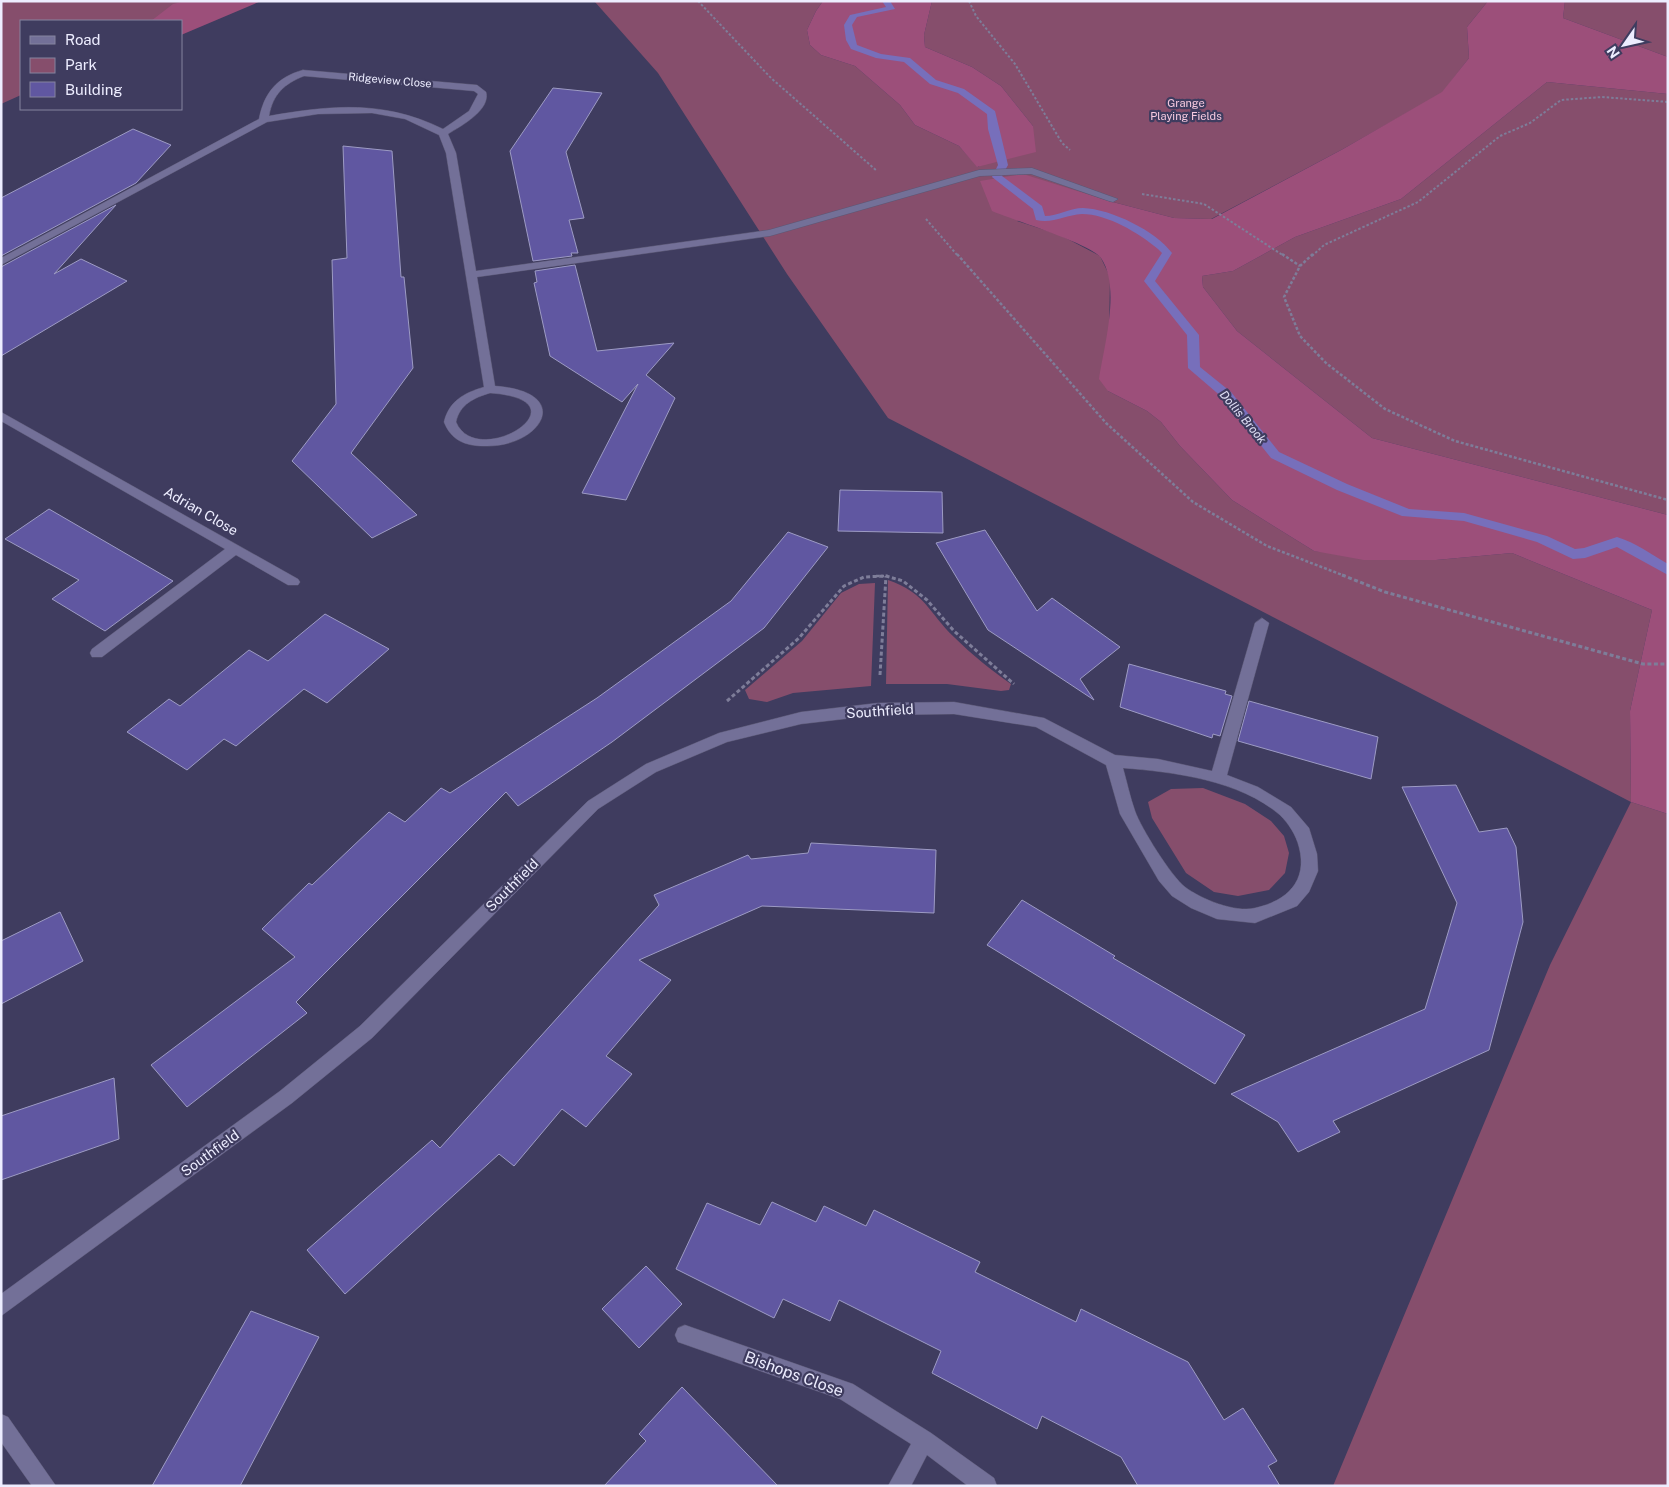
<svg xmlns="http://www.w3.org/2000/svg" width="1669" height="1487" font-family="'Public Sans',sans-serif">
<rect width="100%" height="100%" fill="#3f3c5f"/>
<path fill="#864e6c" d="M1 1H225L181 21H21V95L1 104Z
M590 1H823L816 11 807 30 810 45 821 55 855 66 900 105 915 125 959 146 978 167 1033 126 1001 86 972 67 925 47 924 35 932 1H1488L1467 27 1469 58 1442 93 1343 149 1211 219 1174 218 1109 201 1017 221 1060 235 1100 256 1110 277 1108 391 1147 411 1161 422 1180 446 1232 500 1314 551 1436 560 1512 553 1652 610 1630 711 1631 802 1668 814V1486H1333L1550 965 1631 802 888 418 787 274 658 73 595 2Z
M1565 1H1668V57L1563 18Z
M1547 82 1668 94V515L1372 438 1237 331 1203 287 1202 276 1233 271 1295 237 1401 199Z
M888 580C926 593 928 612 954 637 972 655 991 670 1011 684L1009 690 1001 691 947 684H886Z
M875 583 871 686 793 693 767 702 749 699 745 690 802 641 841 593 859 584Z
M1203 788 1245 804 1271 821 1284 836 1289 853 1285 873 1269 890 1238 896 1214 892 1186 873 1152 818 1148 802 1171 789Z"/>
<path fill="#9c4f7a" d="M185 1H261L181 35V21H151L173 4Z
M823 1H932L924 35 925 47 972 67 1001 86 1033 126 1036 152 977 167 959 146 915 125 900 105 855 66 821 55 810 45 807 30 816 11Z
M1488 1H1565L1563 18 1668 57V94L1547 82 1401 199 1295 237 1233 271 1202 276 1203 287 1237 331 1372 438 1668 515V814L1631 802 1630 711 1652 610 1512 553 1436 560H1364L1314 551 1232 500 1180 446 1161 422 1147 411 1108 391 1099 379C1104 346 1121 287 1101 258 1092 244 1013 220 992 211L980 181 1023 174 1109 201 1174 218 1212 219 1343 149 1442 92 1469 58 1467 27Z"/>
<g fill="none" stroke-linecap="round" stroke-linejoin="round">
<path fill="#776fbb" fill-rule="evenodd" d="M882 1H890L895 9 857 17 852 25 857 45 881 54 910 58 936 80 964 89 995 111 1008 165 1002 176 1042 206 1045 216C1058 216 1070 208 1083 208 1111 209 1156 231 1172 253L1155 281 1199 335 1200 367 1231 392 1279 452 1347 484 1409 509 1464 513 1547 536 1575 549 1584 548 1617 537C1636 543 1651 554 1668 564V575L1617 547 1585 558 1573 559 1537 542 1464 521 1402 516 1337 490 1271 458 1223 398 1188 368 1187 335 1144 281 1162 253 1158 249C1139 233 1107 214 1082 214 1065 215 1053 224 1036 220L1033 209 992 177 998 165 988 129 987 114 958 93 930 84 904 62 876 58 851 49 846 40 844 25 850 15 886 7Z"/>
</g>
<path fill="#6057a1" stroke="#9d9bc4" d="M553 88 602 93 566 152 584 218 569 220 578 253H571L572 256 533 261 510 151Z
M133 129 171 145 136 183 1 256V198Z
M343 146 392 151 401 277H404L413 368 351 453 417 515 372 538 292 461 336 404 332 260 347 258Z
M116 205 54 274 81 259 127 281 1 356V267Z
M575 265 597 351 674 343 646 375 675 398 626 500 582 493 638 384 622 402 550 356 534 283 537 282 535 271Z
M840 490 942 492 943 533 838 531Z
M49 509 173 581 105 631 52 599 79 580 5 539Z
M985 530 1037 611 1052 598 1120 647 1080 679 1094 700 988 630 936 543Z
M788 532 828 547 764 628 612 742 518 806 506 792 296 1002 307 1013 187 1107 151 1065 295 957 262 929 309 883 312 885 389 812 405 822 441 788 450 793 597 698 731 601Z
M325 614 389 649 327 703 304 689 236 746 224 739 187 770 127 732 169 699 180 706 249 650 268 661Z
M1129 664 1226 691 1225 694 1232 696 1220 736 1213 734 1212 738 1120 707Z
M1249 701 1378 737 1371 779 1238 741Z
M1456 785 1479 832 1507 828 1516 847 1523 922 1489 1050 1333 1121 1340 1132 1298 1152 1278 1122 1231 1094 1425 1009 1457 903 1402 787Z
M811 843 936 850 934 913 762 906 639 960 671 980 606 1056 632 1074 586 1127 562 1109 514 1166 499 1154 345 1294 307 1250 432 1140 440 1148 659 905 654 895 748 855 751 859 808 853Z
M1022 900 1115 956 1113 958 1245 1035 1215 1084 987 945Z
M60 912 83 961 1 1004V941Z
M114 1078 119 1139 1 1180V1116Z
M772 1202 816 1222 824 1206 866 1226 874 1210 980 1262 975 1272 1076 1322 1081 1309 1188 1362 1224 1420 1243 1408 1277 1461 1268 1466 1280 1486H1138L1121 1457 1042 1416 1037 1429 932 1373 941 1351 839 1300 830 1321 783 1299 774 1318 676 1269 707 1203 760 1225Z
M646 1266 682 1304 639 1348 602 1309Z
M251 1311 319 1337 240 1486H152Z
M682 1387 778 1486H604L646 1441 639 1434Z"/>
<g fill="none" stroke-linecap="round" stroke-linejoin="round">
<defs>
<path id="minor" d="M303 70 477 85 486 92C491 110 461 126 448 134L456 153 476 271 769 230 979 170 1032 168 1118 199 1113 202 1109 201 1031 174 980 176 770 236 477 277 495 386C576 392 541 448 484 446 465 446 451 440 444 422 449 401 464 393 484 387L446 153 439 135 405 119 372 113 318 114 267 122 1 265V258L259 119C264 93 277 77 303 70ZM304 76 474 91 478 94 469 111 443 129C384 100 332 105 269 116 273 94 284 84 304 76ZM490 393C591 400 477 472 456 422 460 404 474 398 490 393Z
M1 412 298 579 300 582 298 585H288L236 555 102 657H92L90 653 92 649 225 549 1 421Z
M1262 618 1269 623 1227 775 1258 787 1291 807 1309 828 1317 854 1318 871 1309 892 1297 906 1255 923 1217 919 1191 908 1172 896 1159 881 1120 814 1106 765 1036 727 954 714 878 715 801 724 727 742 656 772 598 809 372 1038 292 1103 1 1316V1294L280 1091 360 1026 588 801 646 764 719 733 801 712 878 703 954 702 1044 718 1115 755 1158 759 1212 771 1255 623ZM1123 768C1174 772 1239 780 1280 815 1289 824 1296 835 1299 847 1308 881 1287 901 1255 908 1235 913 1201 899 1185 887 1171 876 1141 828 1135 811 1130 797 1127 782 1123 768Z
M685 1325 853 1384 931 1433 994 1478 997 1486H968L927 1455 911 1486H888L911 1444 840 1399 678 1342 675 1335 678 1328Z
M1 1414 8 1417 56 1486H32L1 1442Z"/>
</defs>
<use href="#minor" stroke="#5a5774" stroke-width="1"/>
<path stroke="#7e7d99" stroke-width="2" stroke-dasharray="2.5 2" stroke-linecap="butt" d="M698 1 771 78 877 171
M969 1 976 16 1015 64 1062 143 1070 150
M1142 194 1204 204 1284 256
M926 219 958 256
M1312 256 1324 245 1418 202 1500 136 1530 123 1561 100 1602 97 1668 102"/>
<path stroke="#7e7d99" stroke-width="2.5" stroke-dasharray="3 2" stroke-linecap="butt" d="M957 254 1106 423 1193 502 1267 546 1345 576
M1282 254 1300 266
M1313 254 1300 266 1284 297 1300 336 1326 363 1385 409 1455 441 1668 500
M876 576H888"/>
<path stroke="#7e7d99" stroke-width="3" stroke-dasharray="4 2.5" stroke-linecap="butt" d="M1342 575 1385 592 1643 664H1668
M880 675 886 576
M727 701 799 638 844 586 864 577 886 576 903 581 927 600 954 631 1014 684"/>
<use href="#minor" fill="#737098" fill-rule="evenodd"/>
</g>
<g text-anchor="middle" dominant-baseline="central" stroke-width="4.5" stroke-linejoin="round" paint-order="stroke">
<g font-size="11" fill="#ededff" stroke="#3f3c5f">
<text transform="translate(390 80) rotate(5)">Ridgeview Close</text>
</g>
<g font-size="11" fill="#f7cae0" stroke="#3f3c5f">
<text x="1186" y="103">Grange<tspan x="1186" dy="13">Playing Fields</tspan></text>
</g>
<g font-size="12" font-style="italic" fill="#e0dff5" stroke="#3f3c5f">
<text transform="translate(1243 417) rotate(50)">Dollis Brook</text>
</g>
<g font-size="14" fill="#ededff" stroke="#3f3c5f">
<text transform="translate(201 511) rotate(30)">Adrian Close</text>
<text transform="translate(880 711) rotate(-4)">Southfield</text>
<text transform="translate(512 885) rotate(-45)">Southfield</text>
<text transform="translate(210 1153) rotate(-36)">Southfield</text>
</g>
<g font-size="16" fill="#ededff" stroke="#3f3c5f">
<text transform="translate(794 1374) rotate(20)">Bishops Close</text>
</g>
</g>
<rect width="1669" height="1487" fill="none" stroke="#ededff" stroke-width="5"/>
<rect x="20" y="20" width="162" height="90" fill="#3f3c5f" stroke="#85839f"/>
<rect x="30" y="36" width="25" height="8" fill="#737098" stroke="#85839f"/>
<text x="65" y="45" font-size="15" fill="#ededff">Road</text>
<rect x="30" y="58" width="25" height="15" fill="#864e6c" stroke="#85839f"/>
<text x="65" y="70" font-size="15" fill="#ededff">Park</text>
<rect x="30" y="82" width="25" height="15" fill="#6057a1" stroke="#85839f"/>
<text x="65" y="95" font-size="15" fill="#ededff">Building</text>
<g transform="translate(1624 45) rotate(236)" stroke="#3f3c5f" stroke-width="4" paint-order="stroke">
<path d="M0-4L9 19L0 12L-9 19Z" fill="#ededff"/>
<text y="-8" font-size="14" font-weight="bold" text-anchor="middle" fill="#ededff">N</text>
</g>
</svg>
